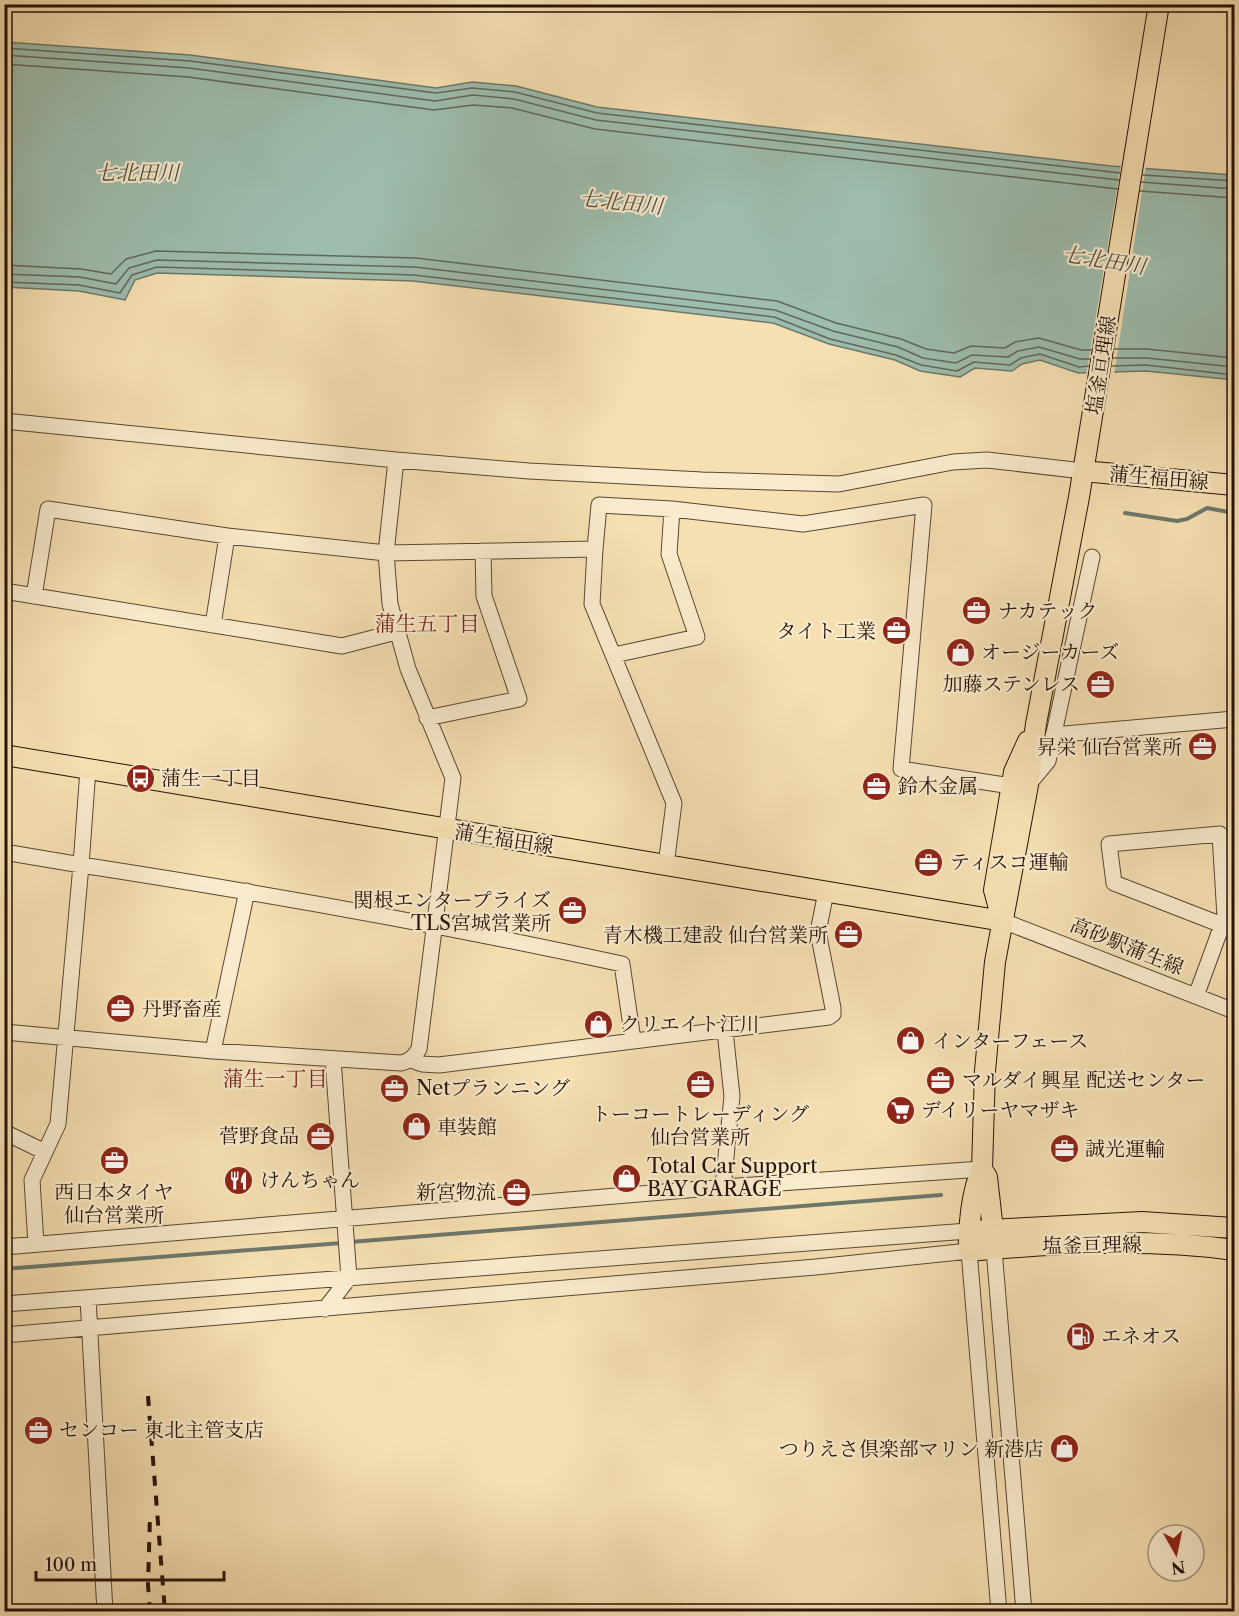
<svg xmlns="http://www.w3.org/2000/svg" width="1239" height="1616" font-family="'Libre Caslon Text','Noto Serif JP',serif">
<rect width="100%" height="100%" fill="#f6e0b2"/>
<filter id="stains"><feTurbulence type="fractalNoise" baseFrequency=".00333" numOctaves="4"/><feColorMatrix values="0 0 0 0 .2 0 0 0 0 .09 0 0 0 0 .02 0 0 0 .5 -.17"/></filter>
<radialGradient id="worn" r=".72"><stop offset=".6" stop-color="#630" stop-opacity="0"/><stop offset="1" stop-color="#630" stop-opacity=".3"/></radialGradient>
<path fill="#9dbdae" stroke="#6d786c" stroke-width="1.5" d="M5 42 190 55 436 88 472 82 516 86 597 107 1111 166 1234 175V380L1146 371 1078 373 1040 360 1022 364 1012 371 975 368 960 377 920 371 895 360 829 344 773 323 413 281 157 273 135 280 125 300 79 291 5 287Z"/>
<path fill="#f6e0b2" d="M1121 164 1146 166 1114 375 1086 376Z"/>
<g fill="none" stroke-linecap="round" stroke-linejoin="round">
<path stroke="#62675c" stroke-width="1.5" d="M4 48 190 61 436 93 472 88 515 92 597 113 1120 173
M4 55 189 68 435 101 473 95 514 99 596 120 1119 180
M4 64 188 77 434 110 473 105 512 108 595 129 1118 189
M1143 175 1234 181
M1141 182 1234 189
M1140 191 1234 198
M4 265 81 269 111 274 126 259 156 251 416 258 777 301 836 323 901 339 926 349 954 353 971 346 1005 348 1015 342 1039 338 1081 350H1091
M4 274 80 277 116 284 129 268 157 260 415 267 775 310 833 331 898 347 923 358 956 363 972 355 1008 357 1018 351 1039 347 1080 359H1090
M4 282 79 285 120 293 132 275 157 267 414 275 774 317 830 339 896 355 921 365 957 371 974 362 1010 365 1021 358 1040 354 1079 367 1089 366
M1114 349H1147L1234 358
M1113 358H1147L1234 367
M1112 366 1146 365 1234 375"/>
<path stroke="#6d786c" stroke-width="4" d="M1125 513 1177 521 1187 519 1207 508 1234 513
M350 1242 941 1195
M4 1269 342 1243"/>
<defs>
<path id="minor" d="M4 421 396 460 529 471 702 480 839 484 953 462 987 460 1083 471
M595 549 592 604 674 803 666 865
M4 591 342 646 396 632
M34 596 48 509 227 536 386 553 595 549 599 505 672 509 803 524 924 505 901 769 1011 786
M213 625 227 536
M614 655 697 637 669 554 672 509
M427 718 519 699 484 596 483 551
M1053 735 1234 719
M1028 785 1048 761 1092 557
M4 852 81 865 88 769
M1003 921 1234 1011
M1196 996 1222 925 1225 917 1220 834 1109 844 1114 883 1222 925 1234 930
M4 1032 213 1051 401 1063C410 1061 414 1057 419 1049L453 778 408 669 390 604 386 553 396 460
M213 1051 247 891
M411 1060 422 1064 439 1065 829 1017 833 1014V1008L818 932 826 892
M4 1132 45 1152
M723 1187 732 1096 725 1031
M36 1244 32 1180 58 1124 81 865C263 893 443 925 622 964L633 1040
M4 1247 723 1187 982 1169
M994 1249 1024 1612
M88 1298 105 1612
M4 1304 968 1231
M325 1309 349 1278 333 1059
M4 1335 816 1267 969 1251 999 1612"/>
<path id="major" d="M1159 4 1079 497 1036 724 1028 785 995 962 985 1071 982 1169C972 1190 968 1227 969 1251 1057 1243 1147 1238 1234 1250
M1083 471 1234 485
M4 755 1003 921
M1001 916 994 890 1014 772 1028 741
M982 1169 987 1177 994 1239
M968 1231 1142 1222 1234 1228"/>
</defs>
<use href="#minor" stroke="#5a4533" stroke-width="17"/>
<use href="#major" stroke="#261109" stroke-width="22"/>
<use href="#minor" stroke="#f9ebcd" stroke-width="15"/>
<use href="#major" stroke="#f6e0b2" stroke-width="20"/>
<path stroke="#261109" stroke-width="4" stroke-dasharray="10 10" stroke-linecap="butt" d="M148 1396 165 1612
M150 1612 148 1585 150 1516"/>
</g>
<defs>
<symbol id="office-disc" viewBox="-11 -11 22 22"><circle r="9.5" fill="#8f2418" stroke="#f9ebcd"/><path d="M-6-3h4V-5.5h4V-3h4V5H-6ZM-1-4.5V-3h2v-1.5ZM-6 0V1H6V0Z" fill="#fff"/></symbol>
<symbol id="shop-disc" viewBox="-11 -11 22 22"><circle r="9.5" fill="#8f2418" stroke="#f9ebcd"/><path d="M-5-2.5h2.3a2.7 3.5 0 0 1 5.4 0H5L5.5 6h-11ZM-1.5-2.5h3a1.5 2.3 0 0 0-3 0Z" fill="#fff"/></symbol>
<symbol id="bus-disc" viewBox="-11 -11 22 22"><circle r="9.5" fill="#8f2418" stroke="#f9ebcd"/><path d="M-5-6H5V4H4V6H2V4H-2V6H-4V4H-5ZM-3.5-4V0h7V-4ZM-3.5 1.2v1.5H-2V1.2ZM2 1.2v1.5H3.5V1.2Z" fill="#fff"/></symbol>
<symbol id="supermarket-disc" viewBox="-11 -11 22 22"><circle r="9.5" fill="#8f2418" stroke="#f9ebcd"/><path d="M-6-5.5h2.5l.6 2H6L4.5 2H-2.5L-4.4-4H-6ZM-1.5 3.2a1.3 1.3 0 1 0 .1 0ZM3 3.2a1.3 1.3 0 1 0 .1 0Z" fill="#fff"/></symbol>
<symbol id="restaurant-disc" viewBox="-11 -11 22 22"><circle r="9.5" fill="#8f2418" stroke="#f9ebcd"/><path d="M-5-6h1v4h1v-4h1v4h1v-4h1v5L-1.5 .5V6h-2V.5L-5-1ZM5-6V6H3V1.5H1.5Q1.5-4 5-6Z" fill="#fff"/></symbol>
<symbol id="fuel-disc" viewBox="-11 -11 22 22"><circle r="9.5" fill="#8f2418" stroke="#f9ebcd"/><path d="M-5.5-6h7V0h2V4h1.3V-2.5L3-4.5l.8-.8L6-3V5H2.5V1h-1V6h-7ZM-4.2-4.7v3.2H.2V-4.7Z" fill="#fff"/></symbol>
</defs>
<g fill-rule="evenodd">
<use href="#office-disc" x="960" y="594" width="33" height="33"/>
<use href="#office-disc" x="880" y="614" width="33" height="33"/>
<use href="#shop-disc" x="944" y="636" width="33" height="33"/>
<use href="#office-disc" x="1084" y="668" width="33" height="33"/>
<use href="#office-disc" x="1186" y="730" width="33" height="33"/>
<use href="#bus-disc" x="124" y="762" width="33" height="33"/>
<use href="#office-disc" x="860" y="770" width="33" height="33"/>
<use href="#office-disc" x="912" y="846" width="33" height="33"/>
<use href="#office-disc" x="556" y="894" width="33" height="33"/>
<use href="#office-disc" x="832" y="918" width="33" height="33"/>
<use href="#office-disc" x="104" y="992" width="33" height="33"/>
<use href="#shop-disc" x="582" y="1008" width="33" height="33"/>
<use href="#shop-disc" x="894" y="1024" width="33" height="33"/>
<use href="#office-disc" x="924" y="1064" width="33" height="33"/>
<use href="#office-disc" x="684" y="1068" width="33" height="33"/>
<use href="#office-disc" x="378" y="1072" width="33" height="33"/>
<use href="#supermarket-disc" x="884" y="1094" width="33" height="33"/>
<use href="#shop-disc" x="400" y="1110" width="33" height="33"/>
<use href="#office-disc" x="304" y="1120" width="33" height="33"/>
<use href="#office-disc" x="1048" y="1132" width="33" height="33"/>
<use href="#office-disc" x="98" y="1144" width="33" height="33"/>
<use href="#shop-disc" x="610" y="1162" width="33" height="33"/>
<use href="#restaurant-disc" x="222" y="1164" width="33" height="33"/>
<use href="#office-disc" x="500" y="1176" width="33" height="33"/>
<use href="#fuel-disc" x="1064" y="1320" width="33" height="33"/>
<use href="#office-disc" x="22" y="1414" width="33" height="33"/>
<use href="#shop-disc" x="1048" y="1432" width="33" height="33"/>
</g>
<g text-anchor="middle" dominant-baseline="central" stroke-width="4.5" stroke-linejoin="round" paint-order="stroke">
<g font-size="20" fill="#261109" stroke="#f9ebcd">
<text transform="translate(1101 365) rotate(-81)">塩釜亘理線</text>
<text transform="translate(1159 478) rotate(5)">蒲生福田線</text>
<text transform="translate(504 839) rotate(9)">蒲生福田線</text>
<text transform="translate(1127 946) rotate(22)">高砂駅蒲生線</text>
<text transform="translate(1092 1245) rotate(-1)">塩釜亘理線</text>
</g>
<g font-size="20" fill="#261109" stroke="#f9ebcd" text-anchor="start">
<text x="998" y="611">ナカテック</text>
<text x="876" y="631" text-anchor="end">タイト工業</text>
<text x="981" y="652">オージーカーズ</text>
<text x="1080" y="684" text-anchor="end">加藤ステンレス</text>
<text x="1182" y="747" text-anchor="end">昇栄 仙台営業所</text>
<text x="161" y="778">蒲生一丁目</text>
<text x="898" y="786">鈴木金属</text>
<text x="950" y="862">ティスコ運輸</text>
<text x="551" y="900" text-anchor="end">関根エンタープライズ<tspan x="551" dy="23">TLS宮城営業所</tspan></text>
<text x="828" y="935" text-anchor="end">青木機工建設 仙台営業所</text>
<text x="142" y="1009">丹野畜産</text>
<text x="620" y="1024">クリエイト江川</text>
<text x="932" y="1041">インターフェース</text>
<text x="962" y="1080">マルダイ興星 配送センター</text>
<text x="416" y="1088">Netプランニング</text>
<text x="921" y="1110">デイリーヤマザキ</text>
<text x="700" y="1114" text-anchor="middle">トーコートレーディング<tspan x="700" dy="23">仙台営業所</tspan></text>
<text x="437" y="1127">車装館</text>
<text x="299" y="1136" text-anchor="end">菅野食品</text>
<text x="1085" y="1149">誠光運輸</text>
<text x="647" y="1166">Total Car Support<tspan x="647" dy="23">BAY GARAGE</tspan></text>
<text x="260" y="1180">けんちゃん</text>
<text x="114" y="1192" text-anchor="middle">西日本タイヤ<tspan x="114" dy="23">仙台営業所</tspan></text>
<text x="496" y="1192" text-anchor="end">新宮物流</text>
<text x="1101" y="1336">エネオス</text>
<text x="59" y="1430">センコー 東北主管支店</text>
<text x="1044" y="1449" text-anchor="end">つりえさ倶楽部マリン 新港店</text>
</g>
<g font-size="21" font-style="italic" fill="#504d43" stroke="#f9ebcd">
<text x="137" y="172">七北田川</text>
<text transform="translate(621 202) rotate(6)">七北田川</text>
<text transform="translate(1104 260) rotate(9)">七北田川</text>
</g>
<g font-size="21" fill="#7a1f14" stroke="#f9ebcd">
<text x="427" y="623">蒲生五丁目</text>
<text x="275" y="1078">蒲生一丁目</text>
</g>
</g>
<rect width="1239" height="1616" fill="none" stroke="#f6e0b2" stroke-width="24"/>
<rect x="6" y="6" width="1227" height="1604" fill="none" stroke="#261109" stroke-width="3"/>
<rect x="12" y="12" width="1215" height="1592" fill="none" stroke="#261109" stroke-width="1.5"/>
<g transform="translate(1176 1553) rotate(171)"><circle r="28" fill="#f9ebcd" stroke="#a5947f" stroke-width="1.5"/>
<path d="M0-4.5L10 22L0 15L-10 22Z" fill="#8f2418"/>
<text y="-9" font-size="16" font-weight="bold" text-anchor="middle" fill="#261109">N</text>
</g>
<path d="M36 1571v9h188v-9" fill="none" stroke="#261109" stroke-width="3"/>
<text x="45" y="1571" font-size="18" fill="#261109" stroke="#f9ebcd" stroke-width="4.5" paint-order="stroke">100 m</text>
<rect width="100%" height="100%" filter="url(#stains)"/>
<rect width="100%" height="100%" fill="url(#worn)"/>
</svg>
